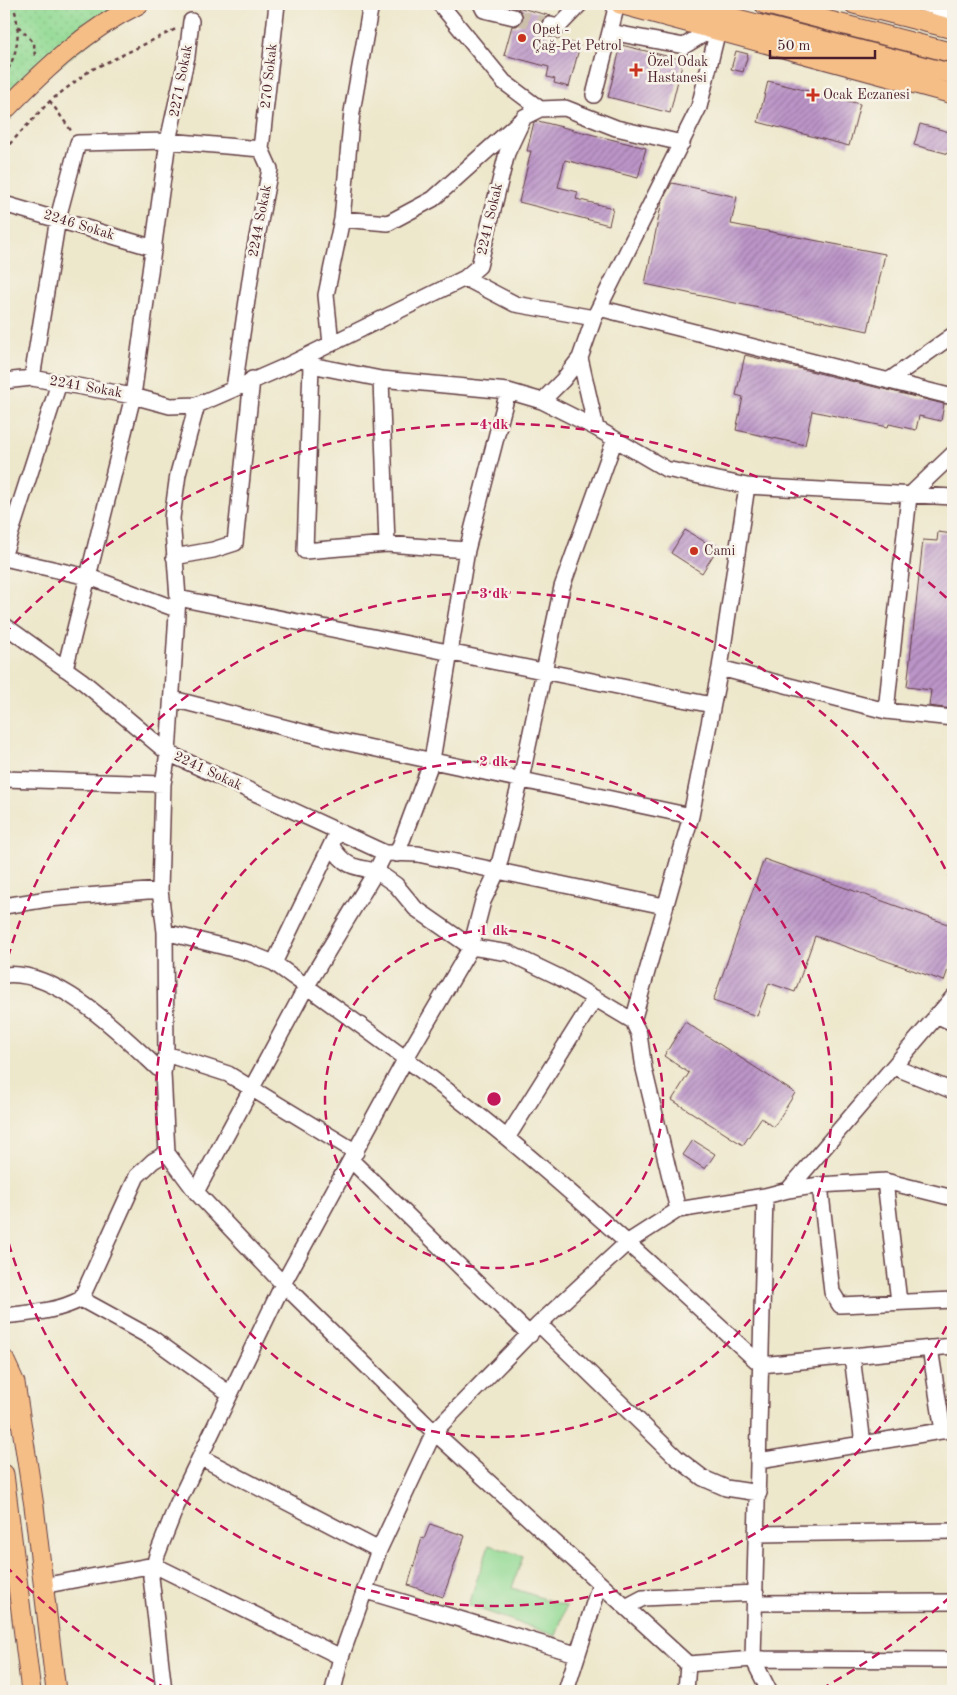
<svg xmlns="http://www.w3.org/2000/svg" width="957" height="1695" font-family="'Old Standard TT',serif">
<defs>
<pattern id="grass-dots" width="8" height="8" patternUnits="userSpaceOnUse" patternTransform="scale(1.25)"><rect width="8" height="8" fill="#93da94"/><path d="M2 2h.1M6 6h.1" fill="none" stroke="#80bb80" stroke-width="1.8" stroke-linecap="round"/></pattern>
<pattern id="building-hatch" width="6" height="6" patternUnits="userSpaceOnUse" patternTransform="scale(1.25)"><rect width="6" height="6" fill="#bb95c8"/><path d="M-1 1l2-2M0 6l6-6M5 7l2-2" fill="none" stroke="#9a79a3"/></pattern>
</defs>
<rect width="100%" height="100%" fill="#f7f3e8"/>
<filter id="ink" filterUnits="userSpaceOnUse"><feTurbulence type="fractalNoise" baseFrequency=".02" numOctaves="2"/><feDisplacementMap in="SourceGraphic" scale="10" xChannelSelector="R" yChannelSelector="G"/><feConvolveMatrix kernelMatrix="1 2 1 2 8 2 1 2 1" color-interpolation-filters="sRGB"/></filter>
<filter id="wash" filterUnits="userSpaceOnUse"><feTurbulence type="fractalNoise" baseFrequency=".0096" numOctaves="4" result="noise"/><feDisplacementMap in="SourceGraphic" scale="20" xChannelSelector="R" yChannelSelector="G"/><feGaussianBlur stdDeviation="1.12" result="paint"/><feColorMatrix in="noise" values="0 0 0 0 0 0 0 0 0 0 0 0 0 0 0 0 0 1.4 0 .05"/><feComposite in="paint" operator="in"/></filter>
<g filter="url(#wash)">
<rect width="100%" height="100%" fill="#ede7cb"/>
<path fill="url(#grass-dots)" stroke="#6e7c60" d="M4 4H137L4 111Z"/>
<path fill="#93da94" stroke="#6e7c60" d="M489 1545 523 1556 512 1588 566 1606 556 1636 468 1605Z"/>
<g id="blocks">
<path fill="url(#building-hatch)" d="M517 7 551 16 544 18 541 23 547 36 580 45 569 87 554 83 555 79 547 77 549 67 504 55 512 26H517L523 20V14Z
M621 45 683 60 670 113 608 97Z
M736 51 748 54 743 72 731 69Z
M768 81 860 104 849 146 758 122Z
M538 121 646 148 638 178 565 160 558 187 578 192 576 199 613 208 609 225 519 202 531 151H527L534 122Z
M920 124 953 133V155L914 145Z
M672 183 737 197 731 224 885 254 868 331 645 284 662 201Z
M745 355 944 404 941 421 919 416 916 430 889 424 888 427 812 411 805 445 736 430 743 397 736 395Z
M685 530 717 549 702 573 671 553Z
M938 532 953 534V709L929 706 931 690 907 687 923 540 937 541Z
M764 859 953 926V955L944 981 815 936 795 992 769 983 757 1016 713 1001Z
M685 1022 795 1093 774 1127 761 1118 743 1145 672 1100 689 1073 664 1056Z
M693 1140 715 1154 705 1169 683 1155Z
M430 1524 465 1536 443 1597 408 1585 422 1538 424 1539Z"/>
</g>
</g>
<g filter="url(#ink)">
<use href="#blocks" fill-opacity="0" stroke="#623d43" stroke-width="1"/>
<g fill="none" stroke-linecap="round" stroke-linejoin="round">
<path stroke="#ccbfab" stroke-width="15" stroke-dasharray="15 8" stroke-linecap="butt" d="M514 17 550 25"/>
<defs>
<path id="minor" d="M440 4 504 82 540 109
M481 4 484 10 514 17
M923 4 953 12
M550 25 558 27 580 4
M718 30 699 107 594 318 580 358 596 428 666 469 747 486 953 497
M610 32 684 46 712 29
M594 95 617 4
M261 149 277 4
M4 204 154 248
M342 219 388 223 433 199 519 122
M465 278 515 304 594 318
M599 308 953 397
M331 344 326 295 342 219 352 112 371 4
M304 360 311 365 381 379 508 391 542 401 596 428
M311 365 305 551 387 544 467 550 432 760 397 854
M32 378 58 218 78 143 168 141 261 149 270 169 254 253 234 388
M381 379 387 544
M4 381 32 378 133 396 170 406 197 405
M888 381 953 335
M542 401 563 380 580 358
M615 439 562 587 521 779 497 872 483 901 471 947 415 908 396 885 376 871 385 853 168 753 178 598 172 518 178 474 197 405 282 368 465 278 479 266 507 153 524 117 540 109 565 108 616 128 682 143
M467 550 508 391
M4 554 59 383
M174 557 213 550 235 543 252 379
M4 558 92 578 176 609
M178 598 712 705
M4 625 81 680 168 753 163 784 160 890 165 932 166 1054 163 1073 167 1153 196 1192 283 1284 434 1432 688 1664 753 1659 953 1660
M720 668 886 711 953 718
M65 669 133 396 168 141 187 56 191 21
M173 699 330 739 691 816
M886 711 909 496 953 454
M4 779 163 784
M388 853 418 854 664 906
M4 906 48 899 160 890
M165 932 249 953 274 963C353 1020 432 1076 507 1138 594 1211 678 1288 761 1365L953 1346
M274 963 334 839
M4 975C58 968 126 1039 163 1073
M936 1015 953 1023
M633 1021 691 816 720 668 747 486
M166 1054 228 1074 356 1152
M894 1067 953 1091
M507 1138 595 998
M351 1160 530 1335
M885 1181 899 1302
M820 1185 832 1292 840 1305 953 1300
M788 1190 953 997
M196 1192 306 987 376 871C352 867 344 866 331 845
M765 1196 753 1659 769 1691
M81 1299 152 1338 230 1394
M4 1316C30 1313 57 1312 81 1299L137 1176 153 1161 167 1153
M539 1324 677 1458 703 1478 726 1488 759 1493
M930 1348 943 1431
M852 1356 863 1444
M200 1457 379 1550
M759 1461 953 1429
M758 1534 953 1531
M42 1586 154 1565 341 1657
M366 1591 576 1654
M755 1603 953 1602
M626 1607 643 1598 756 1593
M164 1691 151 1577 157 1555 176 1507 283 1284 406 1058 471 947 509 953 559 977 633 1021 639 1034 644 1069 678 1210
M333 1691 341 1657 379 1550 434 1432 539 1324 628 1242 678 1210 765 1196 788 1190 820 1185 885 1181 953 1198
M566 1691 600 1584
M686 1691 688 1664"/>
<path id="major" d="M620 4 953 94
M679 4 953 74
M764 4 953 53
M854 4 953 29
M4 111C45 69 86 30 139 4
M4 1359 15 1383 34 1506 56 1691
M4 1474 31 1691"/>
</defs>
<use href="#minor" stroke="#623d43" stroke-width="18"/>
<use href="#major" stroke="#623d43" stroke-width="21"/>
<path stroke="#623d43" stroke-width="2.5" stroke-dasharray="4 4" stroke-linecap="butt" d="M18 26 34 43 35 58
M4 76C19 53 21 30 13 4
M50 101 72 132
M4 150 50 101 89 71 176 29"/>
<use href="#minor" stroke="#fff" stroke-width="15"/>
<use href="#major" stroke="#f6be87" stroke-width="19"/>
</g>
</g>
<g fill="none" stroke="#c2185b" stroke-width="2.5" stroke-dasharray="9 6">
<circle cx="494" cy="1099" r="169"/>
<circle cx="494" cy="1099" r="338"/>
<path d="M953 1313A506 506 0 0 1 4 1226M4 972A506 506 0 0 1 953 885"/>
<path d="M950 1597A675 675 0 0 1 821 1689M167 1689A675 675 0 0 1 4 1564M4 634A675 675 0 0 1 950 601"/>
</g>
<g fill="#c8321e" stroke="#f7f3e8" stroke-width="2">
<circle cx="522" cy="38" r="5"/>
<path d="M633.5 62.5h5v5h5v5h-5v5h-5v-5h-5v-5h5z"/>
<path d="M810.5 87.5h5v5h5v5h-5v5h-5v-5h-5v-5h5z"/>
<circle cx="694" cy="551" r="5"/>
</g>
<g text-anchor="middle" dominant-baseline="central" stroke-width="5" stroke-linejoin="round" paint-order="stroke">
<g font-size="14" fill="#4a1f2b" stroke="#f7f3e8" text-anchor="start">
<text x="532" y="30">Opet -<tspan x="532" dy="16">Çağ-Pet Petrol</tspan></text>
<text x="647" y="62">Özel Odak<tspan x="647" dy="16">Hastanesi</tspan></text>
<text x="823" y="95">Ocak Eczanesi</text>
<text x="704" y="551">Cami</text>
</g>
<g font-size="14" fill="#4a1f2b" stroke="#f7f3e8">
<text transform="translate(269 76) rotate(-84)">270 Sokak</text>
<text transform="translate(181 81) rotate(-79)">2271 Sokak</text>
<text transform="translate(490 219) rotate(-77)">2241 Sokak</text>
<text transform="translate(260 221) rotate(-79)">2244 Sokak</text>
<text transform="translate(79 225) rotate(17)">2246 Sokak</text>
<text transform="translate(86 387) rotate(10)">2241 Sokak</text>
<text transform="translate(208 771) rotate(25)">2241 Sokak</text>
</g>
</g>
<circle cx="494" cy="1099" r="8" fill="#c2185b" stroke="#f7f3e8" stroke-width="2.5"/>
<g font-size="15" text-anchor="middle" font-weight="bold" fill="#c2185b" stroke="#f7f3e8" stroke-width="5" stroke-linejoin="round" paint-order="stroke">
<text x="494" y="429">4 dk</text>
<text x="494" y="598">3 dk</text>
<text x="494" y="766">2 dk</text>
<text x="494" y="935">1 dk</text>
</g>
<rect width="957" height="1695" fill="none" stroke="#f7f3e8" stroke-width="20"/>
<path d="M770 50v8h105v-8" fill="none" stroke="#4a1f2b" stroke-width="2.5"/>
<text x="777" y="50" font-size="15" fill="#4a1f2b" stroke="#f7f3e8" stroke-width="4" paint-order="stroke">50 m</text>
</svg>
